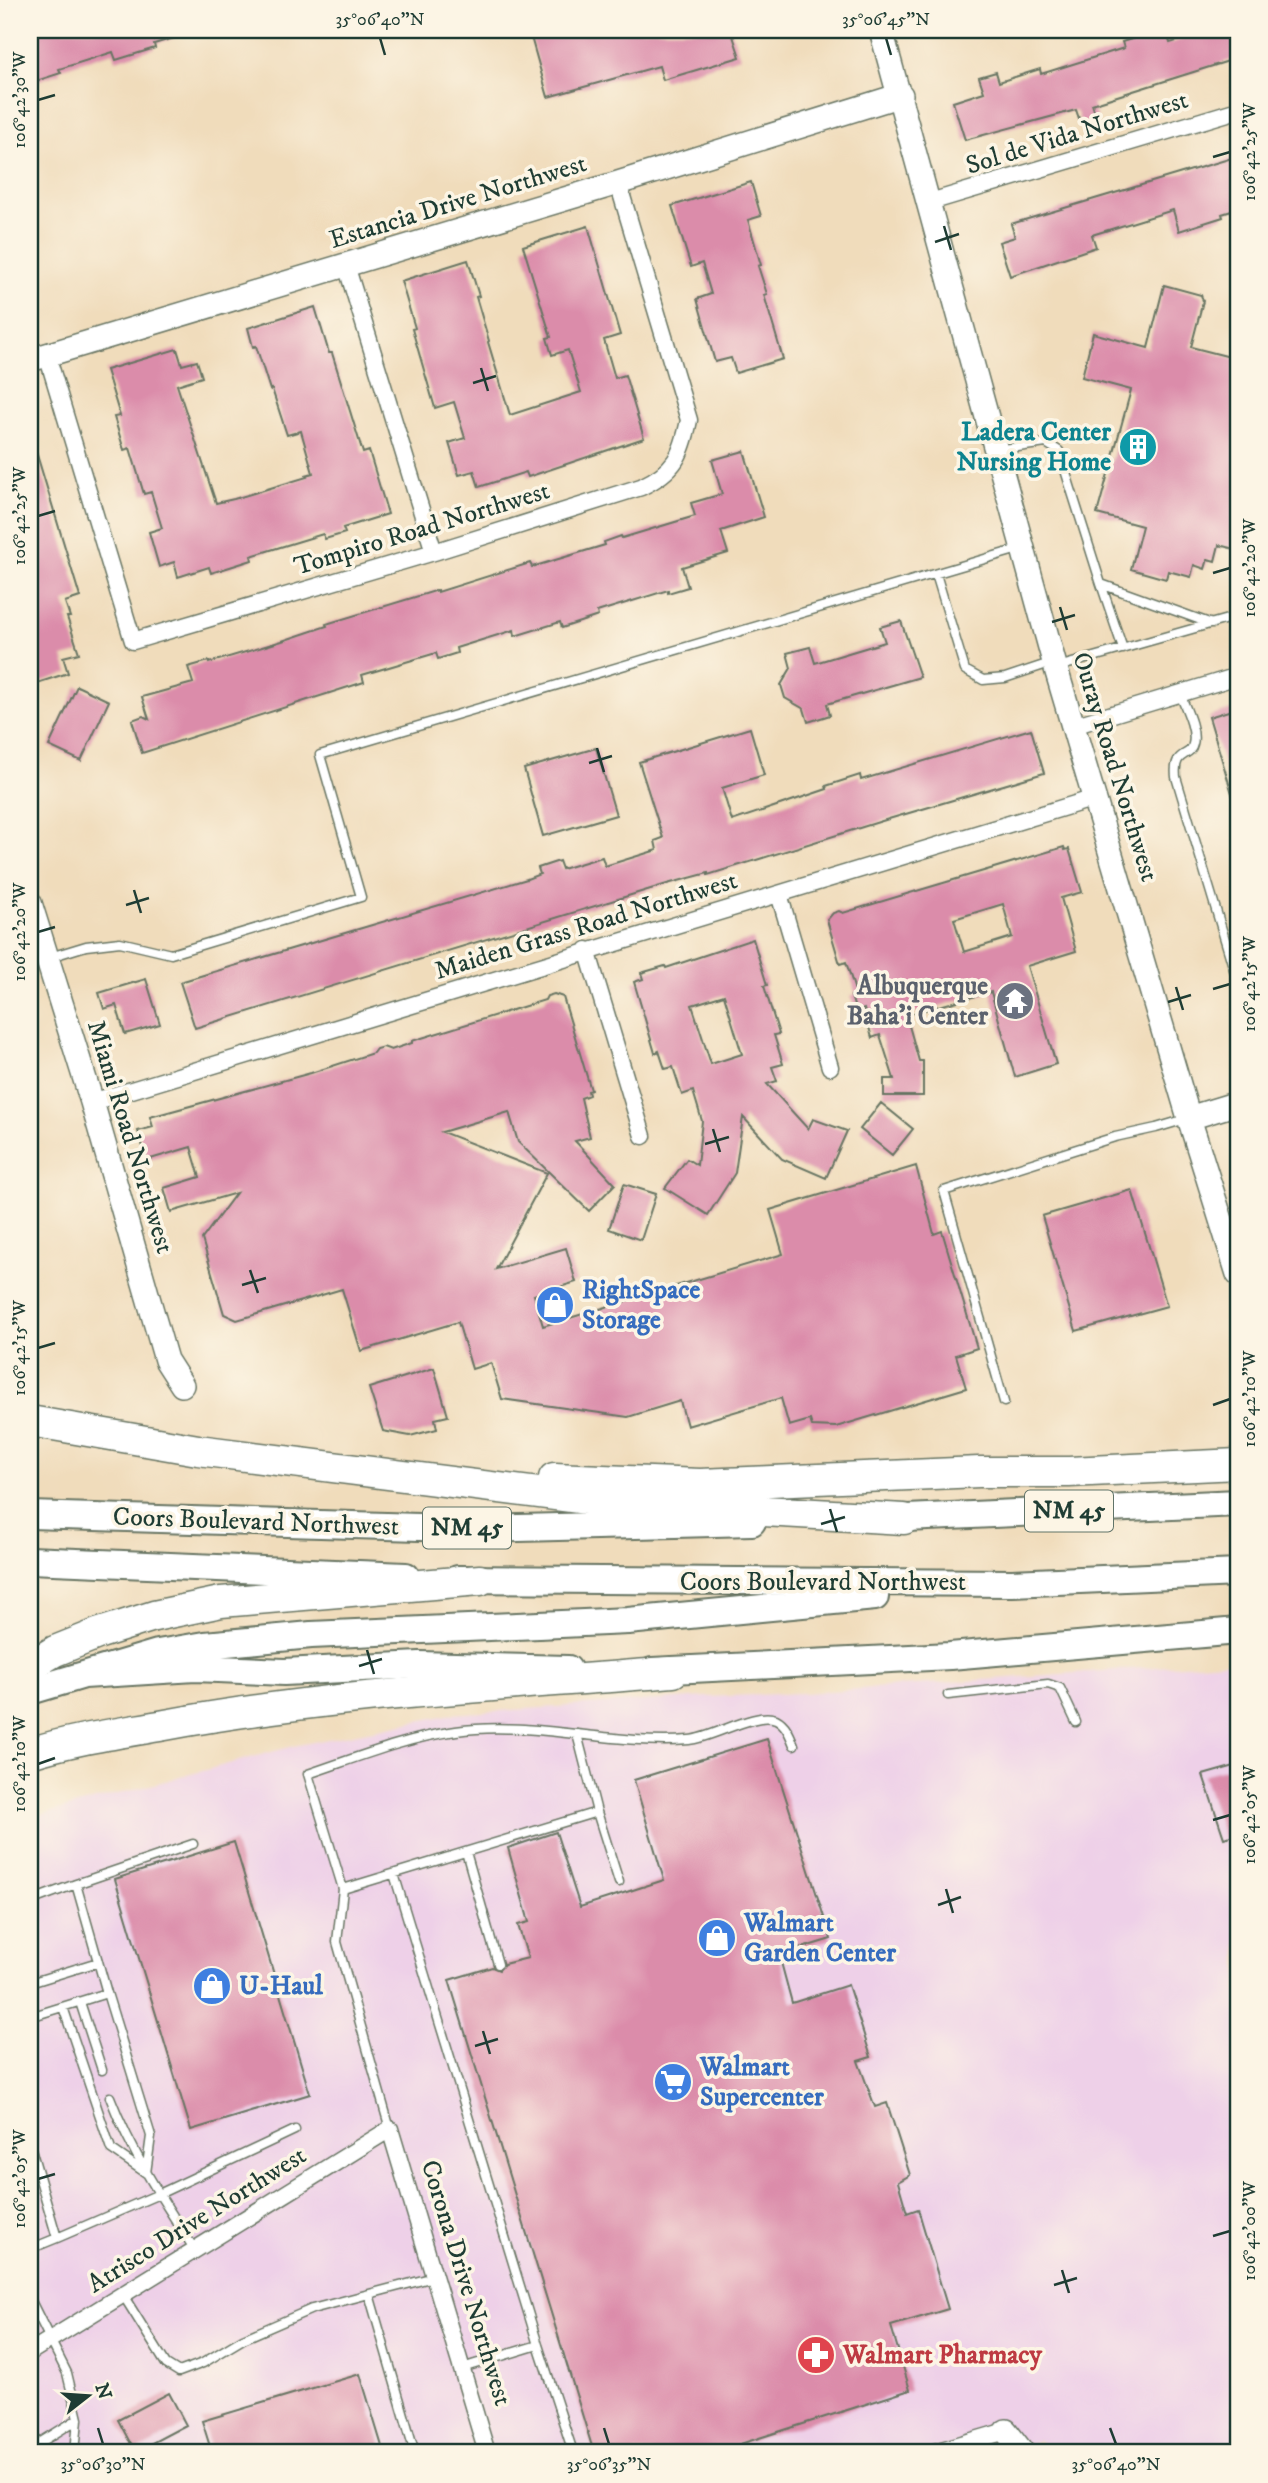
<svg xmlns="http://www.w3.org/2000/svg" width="1268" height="2483" font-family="'IM FELL DW Pica',serif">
<rect width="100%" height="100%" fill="#fcf5e5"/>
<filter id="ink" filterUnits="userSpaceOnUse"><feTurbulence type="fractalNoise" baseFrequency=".0143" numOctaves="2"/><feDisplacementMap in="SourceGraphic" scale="14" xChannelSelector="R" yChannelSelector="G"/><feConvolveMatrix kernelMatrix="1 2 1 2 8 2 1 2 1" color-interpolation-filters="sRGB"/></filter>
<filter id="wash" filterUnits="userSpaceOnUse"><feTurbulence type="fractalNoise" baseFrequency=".00686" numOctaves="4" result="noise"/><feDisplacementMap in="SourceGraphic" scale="28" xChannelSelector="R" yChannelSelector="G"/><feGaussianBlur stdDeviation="1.57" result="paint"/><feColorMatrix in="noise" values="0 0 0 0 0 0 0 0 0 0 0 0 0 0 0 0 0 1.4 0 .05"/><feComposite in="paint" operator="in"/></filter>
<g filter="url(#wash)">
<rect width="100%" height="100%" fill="#f0dcbb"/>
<path fill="#eed0e8" d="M1238 1661V2453H1048L1039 2440 1009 2453H30V1818L294 1746 453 1714 707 1697 806 1693Z"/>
<g id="blocks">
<path fill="#db8caa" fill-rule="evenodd" d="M30 30H186L187 34 154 44 155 48 116 60 113 52 59 69 61 73 30 83Z
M529 30H731L740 57 663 80 659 66 548 97Z
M1161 30H1166L1170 43 1214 30H1230L1238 58 1092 104 1097 119 1081 124 1076 110 965 140 953 102 984 92 979 77 996 72 999 82 1040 69 1041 74 1124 48 1122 42Z
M1232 158 1238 179V209L1222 214 1223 217 1179 231 1173 210 1092 235 1096 247 1010 276 999 242 1015 237 1011 224Z
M751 182 761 216 748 220 761 265 758 266 767 294 764 295 783 359 736 373 731 358 715 362 697 299 711 294 702 263 691 267 672 206Z
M588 226 620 335 604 340 615 378 625 375 644 438 528 477 526 472 479 487 474 471 459 475 449 443 465 438 454 402 435 408 412 329 415 328 401 281 468 260 479 296 476 297 489 341 488 342 510 415 581 392 568 350 552 355 547 338 551 337 523 246Z
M1164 285 1201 295 1203 301 1191 347 1238 359 1234 375 1238 376V550L1219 545 1215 561 1208 559 1205 569 1194 565 1191 577 1168 571 1166 579 1131 569 1142 526 1097 514 1131 390 1082 377 1093 333 1148 348Z
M315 307 329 353H332L363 453 369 451 388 514 343 528 345 533 325 539 323 534 251 556 252 560 211 573 209 567 178 577 174 562 159 567 149 532 162 528 151 492 144 494 130 448 124 450 114 417 120 416 106 370 177 349 182 365 197 361 202 377 177 385 216 503 234 499 307 477 306 475 313 473 301 431 287 435 272 389 270 390 256 346 253 347 248 328Z
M34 445 80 597 65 602 70 617H67L79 653 63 657 68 673 34 684 30 672V446Z
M744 451 764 517 721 531 728 553 682 567 688 587 668 593V590L597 612 598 616 562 628 560 622 515 636 514 630 456 648 457 653 438 659 436 653 362 675 364 682 142 753 132 720 143 716 149 719 142 697 193 683 188 667 209 661V663L282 641 327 626 326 624 438 590V592L530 563 532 567 605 545 604 542 621 536 622 538 695 516 691 503 722 494 712 460Z
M901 621 920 677 827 704 830 715 808 722 804 709 785 698 781 685 791 668 787 653 810 647 815 663 885 642 880 627Z
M77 686 109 701 81 761 49 746Z
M1238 708V799L1234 800 1209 717Z
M750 728 764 775 722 788 732 821 827 789 826 786 860 775 861 780 1031 729 1044 773 882 821 708 875V873L667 884 195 1028 180 982 527 879 540 874 538 868 559 861 562 869 602 857 605 866 657 850 655 841 663 838 639 762Z
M596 748 616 815 543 836 524 769Z
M1064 847 1065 850 1069 849 1082 892 1061 898 1076 951 1027 966 1056 1064 1015 1077 991 992 906 1015 919 1061H923V1096H884V1079H894L880 1035 872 1038 864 1009 856 1012 851 996 856 994 846 962 840 964 827 920 833 913 839 911 843 913ZM1003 904 1012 937 964 952 954 919Z
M753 939 767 985 764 986 779 1034 774 1035 783 1064 772 1067 777 1081 767 1084 808 1129 813 1119 847 1131 826 1178 782 1159 743 1117 735 1173 708 1215 665 1188 687 1159 697 1165 702 1121 693 1091 682 1095 673 1067 665 1069 659 1051 655 1053 634 982 643 979 641 973 665 966 666 968ZM724 995 742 1054 711 1064 692 1005Z
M146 979 160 1024 125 1034 116 1005 104 1009 99 993Z
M554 994 563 997 591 1090 588 1091 589 1095 581 1098 590 1137 575 1141 615 1184 589 1211 518 1142 509 1112 442 1132 547 1173 496 1269 566 1248 576 1282 534 1295 543 1326 783 1254 770 1210 916 1166 934 1234 942 1231 977 1348 956 1355 966 1388 836 1427 812 1426 810 1420 789 1426 781 1398 687 1426 680 1401 628 1417 502 1399 491 1363 472 1369 458 1322 361 1351 342 1289 237 1320 224 1314 202 1239 236 1193 171 1212 164 1188 200 1177 191 1147 147 1160 138 1131 153 1127 150 1117 311 1073 373 1053 376 1049 383 1047 391 1050 412 1043V1041L545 1000 547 996Z
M881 1103 913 1129 892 1155 860 1129Z
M624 1184 656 1194 641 1240 609 1229Z
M1132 1190 1167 1306 1076 1331 1042 1216Z
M434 1368 448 1416 435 1419 437 1429 410 1436 383 1431 369 1388Z
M767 1739 831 1939 779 1955 792 2003 848 1985 871 2057 858 2061 875 2107 887 2103 910 2175 898 2182 907 2213 918 2209 948 2309 891 2326 910 2390 712 2453H594L449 1980 492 1967 499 1970 504 1964 528 1958 518 1925 529 1922 508 1848 556 1832 580 1907 664 1880 634 1780Z
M1238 1765V1834L1224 1838 1203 1775Z
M234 1842 310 2094 191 2130 115 1879Z
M360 2374 384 2453H212L202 2421Z
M169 2393 186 2425 135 2452 118 2420Z"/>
</g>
</g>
<g filter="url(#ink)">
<use href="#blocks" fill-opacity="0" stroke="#687563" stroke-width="2"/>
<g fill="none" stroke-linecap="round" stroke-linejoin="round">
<defs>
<path id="lane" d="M997 450 1046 443 1059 451 1101 584 1212 624
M936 574 965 670 983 680 1005 678 1053 662
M1101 584 1123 649
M1058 667 1238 616
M1180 694C1185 707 1197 730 1193 744 1190 759 1173 749 1176 777L1238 983
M50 957 86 946 120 942 171 954 361 897 320 755 1022 548
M1004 1402 944 1191 1115 1137 1156 1128 1186 1119
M948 1695 1048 1684 1060 1688 1076 1722
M577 1734 597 1812 343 1889 308 1774C356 1758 405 1738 456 1731 533 1720 612 1746 689 1740 713 1738 755 1711 776 1719 786 1724 790 1735 794 1745
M597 1812 619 1882
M466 1852 498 1964
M394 1874 538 2345 462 2368
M76 1884 193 1844
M343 1889 337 1942 390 2129
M30 1901 76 1884 107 1993
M30 1983 98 1962
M80 2002 102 2070
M63 2007 111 2149 146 2173
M30 2017 107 1993 151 2136 146 2173
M110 2097C131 2152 163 2201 195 2250
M30 2145 57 2238 30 2249
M57 2238 159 2194 295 2130
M369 2294 415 2453
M123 2295 166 2364 179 2372 203 2363 243 2339 312 2309 434 2277
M30 2299 67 2373 78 2419 75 2453
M538 2345 572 2449
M30 2449 78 2419"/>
<path id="street" d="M930 202 1238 110
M346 265 434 552
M47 355 133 641 434 552 641 487C675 471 682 455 689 420L618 183
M1073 726 1238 676
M779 894 830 1067
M587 950 643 1136
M92 1102 1095 798
M30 2352 390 2129 487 2453
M931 2453 1006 2431"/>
<path id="secondary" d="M881 30 1054 662 1189 1118 1238 1274
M30 360 618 183 901 95
M30 903 92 1102 166 1360 182 1385
M1189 1118 1238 1103
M1006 2431 1023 2453"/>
<path id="primary" d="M30 1515 485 1529 752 1522
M885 1519 1238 1503
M30 1560 406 1576
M458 1579 1012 1583 1238 1573
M652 1671 950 1656 1238 1631
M84 1675 195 1668 284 1672 420 1665 568 1669
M30 1691 158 1653 205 1645 311 1635 628 1621 875 1597"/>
<path id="highway" d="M30 1421 198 1450 619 1503 904 1519
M554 1478 700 1484 979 1472H1069L1238 1464
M30 1666 55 1651 100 1633 154 1616 221 1602 480 1580
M30 1753C73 1739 120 1733 165 1725 331 1694 504 1686 673 1672"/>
</defs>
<use href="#lane" stroke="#687563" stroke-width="11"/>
<use href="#street" stroke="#687563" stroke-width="19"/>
<use href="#secondary" stroke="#687563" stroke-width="26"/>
<use href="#primary" stroke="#687563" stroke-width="30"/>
<use href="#highway" stroke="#687563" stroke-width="33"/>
<use href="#lane" stroke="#fff" stroke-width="8"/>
<use href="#street" stroke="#fff" stroke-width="16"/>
<use href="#secondary" stroke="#fff" stroke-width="23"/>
<use href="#primary" stroke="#fff" stroke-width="26"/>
<use href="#highway" stroke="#fff" stroke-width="30"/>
</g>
</g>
<path fill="none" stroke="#1f3d34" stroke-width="2.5" d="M380 38 385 55M886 38 891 55M38 100 55 95M1213 157 1230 152M944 226 951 250M935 242 959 234M481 368 488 391M473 383 496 376M38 516 55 511M1213 573 1230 568M1060 607 1067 630M1052 622 1075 615M597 748 604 772M589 763 612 756M134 890 141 913M126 905 149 898M38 932 55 927M1176 987 1183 1010M1213 989 1230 984M1168 1002 1191 995M713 1129 720 1152M705 1144 729 1137M250 1270 258 1293M242 1285 266 1278M38 1348 55 1343M1213 1405 1230 1399M830 1509 837 1532M821 1524 845 1517M367 1650 374 1674M359 1666 382 1659M38 1764 55 1758M1213 1820 1230 1815M946 1889 953 1913M938 1905 961 1897M483 2031 490 2054M475 2046 498 2039M38 2179 55 2174M1213 2236 1230 2231M1062 2270 1069 2293M1054 2285 1077 2278M98 2428 103 2444M604 2428 609 2444M1110 2428 1116 2444"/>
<defs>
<symbol id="building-disc" viewBox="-11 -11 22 22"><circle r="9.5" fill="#0f9aa8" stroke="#fcf5e5"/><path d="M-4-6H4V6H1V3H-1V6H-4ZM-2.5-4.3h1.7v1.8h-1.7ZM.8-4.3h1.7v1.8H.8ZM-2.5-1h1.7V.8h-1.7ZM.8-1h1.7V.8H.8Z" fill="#fff"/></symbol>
<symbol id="temple-disc" viewBox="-11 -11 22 22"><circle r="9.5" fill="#6b7280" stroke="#fcf5e5"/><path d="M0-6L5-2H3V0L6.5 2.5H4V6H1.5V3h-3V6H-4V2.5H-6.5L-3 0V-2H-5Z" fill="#fff"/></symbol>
<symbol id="shop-disc" viewBox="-11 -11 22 22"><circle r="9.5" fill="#3f7fe0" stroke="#fcf5e5"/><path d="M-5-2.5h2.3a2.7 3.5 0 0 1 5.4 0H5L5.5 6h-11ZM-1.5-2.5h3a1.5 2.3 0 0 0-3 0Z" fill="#fff"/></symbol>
<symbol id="supermarket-disc" viewBox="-11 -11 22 22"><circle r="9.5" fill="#3f7fe0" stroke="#fcf5e5"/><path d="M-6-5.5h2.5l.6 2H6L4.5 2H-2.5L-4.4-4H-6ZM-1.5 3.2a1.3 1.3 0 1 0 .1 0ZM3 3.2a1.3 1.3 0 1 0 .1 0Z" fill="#fff"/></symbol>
<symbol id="pharmacy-disc" viewBox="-11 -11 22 22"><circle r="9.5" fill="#e0444e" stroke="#fcf5e5"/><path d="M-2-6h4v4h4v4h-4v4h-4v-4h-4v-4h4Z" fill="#fff"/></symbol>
</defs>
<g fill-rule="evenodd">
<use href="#building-disc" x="1116" y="425" width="44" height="44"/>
<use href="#temple-disc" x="993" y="979" width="44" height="44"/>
<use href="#shop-disc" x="533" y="1283" width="44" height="44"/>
<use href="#shop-disc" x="695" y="1916" width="44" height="44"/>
<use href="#shop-disc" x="190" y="1964" width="44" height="44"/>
<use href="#supermarket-disc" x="651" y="2060" width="44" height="44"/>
<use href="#pharmacy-disc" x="794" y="2333" width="44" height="44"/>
</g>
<g text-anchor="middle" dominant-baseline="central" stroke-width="7" stroke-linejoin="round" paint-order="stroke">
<g fill="#fcf5e5" stroke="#617469" stroke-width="2">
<rect x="1025" y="1490.5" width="88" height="41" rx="5"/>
<rect x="423" y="1507.5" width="88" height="41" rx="5"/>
</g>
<g font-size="24" font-weight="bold" fill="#1f3d34">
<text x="1069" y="1511">NM 45</text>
<text x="467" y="1528">NM 45</text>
</g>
<g font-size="26" fill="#1f3d34" stroke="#fcf5e5">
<text transform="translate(1077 133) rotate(-17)">Sol de Vida Northwest</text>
<text transform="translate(458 202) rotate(-17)">Estancia Drive Northwest</text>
<text transform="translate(422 529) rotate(-17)">Tompiro Road Northwest</text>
<text transform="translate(1115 767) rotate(73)">Ouray Road Northwest</text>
<text transform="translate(586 926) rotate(-17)">Maiden Grass Road Northwest</text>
<text transform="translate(130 1137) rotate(73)">Miami Road Northwest</text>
<text transform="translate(256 1522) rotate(2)">Coors Boulevard Northwest</text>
<text x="823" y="1582">Coors Boulevard Northwest</text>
<text transform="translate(197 2220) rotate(-32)">Atrisco Drive Northwest</text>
<text transform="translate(466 2283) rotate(73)">Corona Drive Northwest</text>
</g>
<g font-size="26" font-weight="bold" fill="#0d838f" stroke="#fcf5e5" text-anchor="end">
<text x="1111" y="432">Ladera Center<tspan x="1111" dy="30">Nursing Home</tspan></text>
</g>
<g font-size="26" font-weight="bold" fill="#5b616d" stroke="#fcf5e5" text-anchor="end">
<text x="988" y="986">Albuquerque<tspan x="988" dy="30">Baha'i Center</tspan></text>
</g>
<g font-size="26" font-weight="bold" fill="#366cbe" stroke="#fcf5e5" text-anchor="start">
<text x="582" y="1290">RightSpace<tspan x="582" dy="30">Storage</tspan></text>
<text x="744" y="1923">Walmart<tspan x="744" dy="30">Garden Center</tspan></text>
<text x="239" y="1986">U-Haul</text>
<text x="700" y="2067">Walmart<tspan x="700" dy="30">Supercenter</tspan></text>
</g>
<g font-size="26" font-weight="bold" fill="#be3a42" stroke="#fcf5e5" text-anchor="start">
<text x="843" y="2355">Walmart Pharmacy</text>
</g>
</g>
<rect width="1268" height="2483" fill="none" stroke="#fcf5e5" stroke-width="77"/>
<g transform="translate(88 2396) rotate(73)" stroke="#fcf5e5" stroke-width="5" paint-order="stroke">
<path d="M0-5L12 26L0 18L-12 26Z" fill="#1f3d34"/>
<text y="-10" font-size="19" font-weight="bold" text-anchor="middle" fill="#1f3d34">N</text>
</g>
<rect x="38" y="38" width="1192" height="2406" fill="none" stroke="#1f3d34" stroke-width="2.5"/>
<g font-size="18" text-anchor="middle" fill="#1f3d34">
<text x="380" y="25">35°06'40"N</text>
<text x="886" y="25">35°06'45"N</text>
<text transform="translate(19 100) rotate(-90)" y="6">106°42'30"W</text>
<text transform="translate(1249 152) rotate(-90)" y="6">106°42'25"W</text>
<text transform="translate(19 516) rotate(-90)" y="6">106°42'25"W</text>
<text transform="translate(1249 568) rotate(-90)" y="6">106°42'20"W</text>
<text transform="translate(19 932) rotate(-90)" y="6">106°42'20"W</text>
<text transform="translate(1249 984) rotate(-90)" y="6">106°42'15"W</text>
<text transform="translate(19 1348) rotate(-90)" y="6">106°42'15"W</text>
<text transform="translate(1249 1399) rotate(-90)" y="6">106°42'10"W</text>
<text transform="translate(19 1764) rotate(-90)" y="6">106°42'10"W</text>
<text transform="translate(1249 1815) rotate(-90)" y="6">106°42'05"W</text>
<text transform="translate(19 2179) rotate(-90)" y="6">106°42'05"W</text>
<text transform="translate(1249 2231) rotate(-90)" y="6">106°42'00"W</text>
<text x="103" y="2470">35°06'30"N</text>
<text x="609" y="2470">35°06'35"N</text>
<text x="1116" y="2470">35°06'40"N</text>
</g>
</svg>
